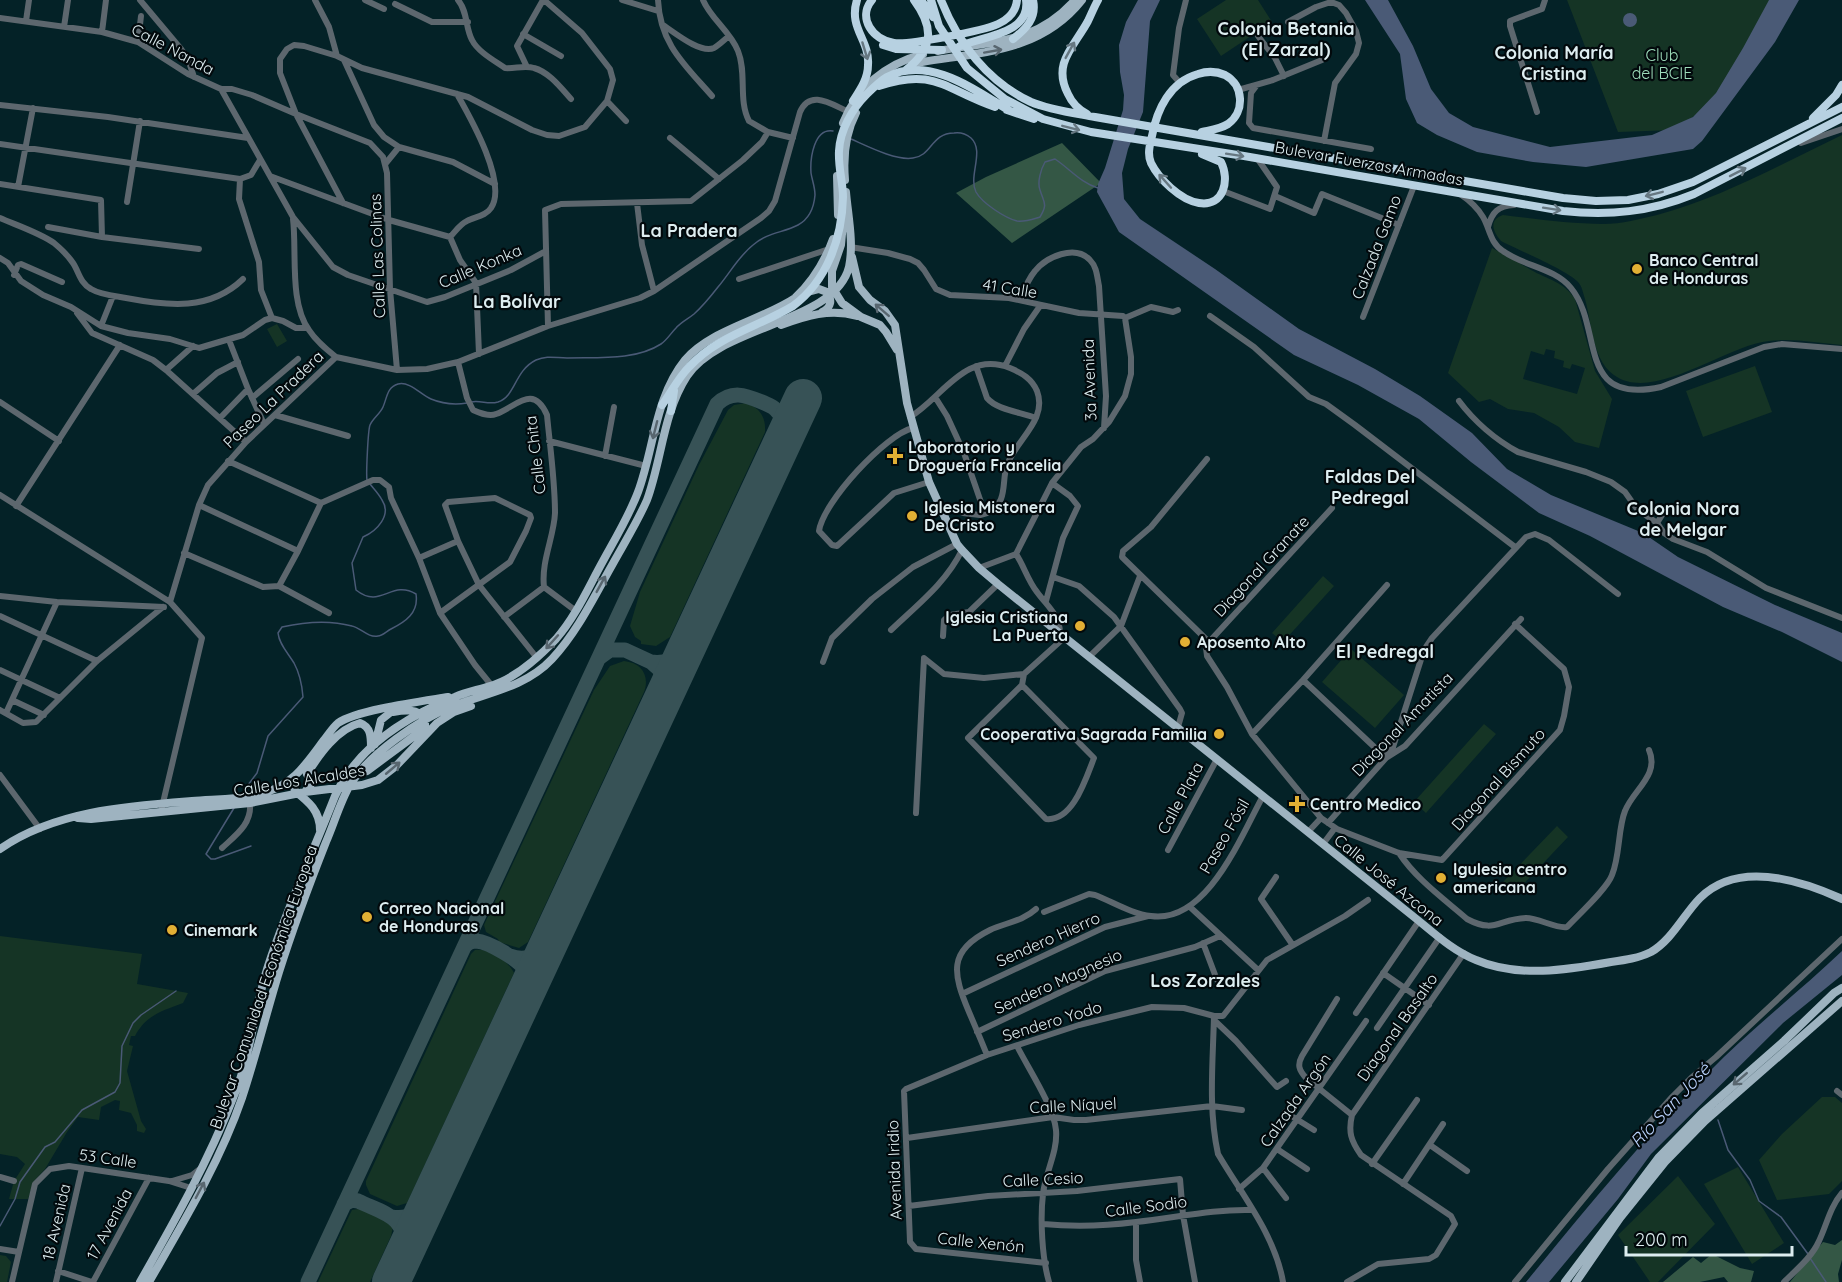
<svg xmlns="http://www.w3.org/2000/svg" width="1842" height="1282" font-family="Quicksand,sans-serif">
<rect width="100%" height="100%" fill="#042227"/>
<path fill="#153425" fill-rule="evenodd" d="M1226 0H1258L1272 22 1221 56 1197 19Z
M1567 0H1780L1719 98 1675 130 1618 132Z
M1842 135V345C1818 343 1792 338 1769 341 1727 345 1656 401 1617 377 1592 363 1592 323 1585 299 1583 293 1582 286 1578 282 1567 270 1518 250 1501 241 1493 232 1488 220 1503 215 1536 219 1570 224 1603 224 1622 224 1640 219 1657 215 1723 197 1781 164 1842 135Z
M1492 248C1505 255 1518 262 1531 270 1547 279 1564 282 1575 299L1595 371 1612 399 1599 448 1575 442 1559 427 1534 413 1508 409 1490 399 1479 402 1448 373ZM1546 349 1555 351 1554 358 1564 361 1563 367 1570 369 1572 364 1585 368 1577 394 1523 379 1531 351 1544 355Z
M277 324 287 341 277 347 267 329Z
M1755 366 1772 412 1703 437 1686 391Z
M746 403C760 408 766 417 765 432L670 637 656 646 641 644V641L635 637 630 626 640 592 699 465 728 410 734 405Z
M1323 576 1334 586 1283 642 1272 633Z
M1351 649 1404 695 1375 728 1322 682Z
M624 661C642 663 650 676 644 692L528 942 519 948 499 942 498 939 486 932 484 925 594 690 610 666Z
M1484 724 1496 734 1426 813 1414 802Z
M1557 826 1568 837 1514 894 1502 883Z
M0 936 142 954 137 984 188 993 183 1003C162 1011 146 1015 135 1036H131L129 1045 133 1046 127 1071 141 1121 146 1129 144 1133 137 1131V1125L131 1113 119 1110 120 1101 115 1100 101 1107 99 1120 78 1117 67 1132 45 1169 34 1181 28 1199H9L14 1181 25 1164 17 1157 0 1154Z
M475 950C490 948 508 961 514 973L407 1203 397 1206 370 1194 366 1185V1181L471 954Z
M1822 1097H1835L1842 1103V1181L1829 1194 1777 1200 1759 1160 1782 1134Z
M1738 1167 1784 1243 1752 1264 1704 1184Z
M1678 1176 1715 1224 1658 1282H1650L1618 1235Z
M358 1209 366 1211 367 1210 388 1220 393 1227 391 1236 370 1282H318L350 1214 352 1210Z
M0 1255 6 1256 11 1262 7 1282H0Z"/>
<path fill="#345745" d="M1062 143 1101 183 1012 243 956 193 986 177Z
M1842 1240V1260L1838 1274 1839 1282H1790L1823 1242 1835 1245Z
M1712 1254 1740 1268 1754 1271 1751 1282H1728L1724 1277 1700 1282H1663L1693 1257 1701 1263Z"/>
<path fill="#4a5a76" d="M1138 0H1160L1150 21 1143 112 1128 149 1122 173 1124 199 1140 219 1215 269 1299 329 1375 369 1420 396 1472 433 1507 469 1551 495 1643 533 1678 557 1775 605 1842 633V662L1782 632 1723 607 1590 536 1539 513 1471 462 1419 419 1358 385 1294 355 1119 232 1097 192 1098 184 1105 168 1123 110 1124 95 1120 72 1119 45 1126 22Z
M1365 0H1388L1413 46 1431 89 1449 113 1473 127 1550 147 1652 135 1693 117 1716 93 1743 48 1769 0H1799L1775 42 1702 141 1693 149 1586 167 1533 162 1477 152 1437 135 1417 123 1406 99 1400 54Z
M1623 20a7 7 0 1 1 14 0a7 7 0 1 1-14 0Z
M1842 951V975L1783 1023 1651 1154 1618 1199 1549 1282H1526C1585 1210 1644 1138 1710 1071 1751 1029 1799 992 1842 951Z"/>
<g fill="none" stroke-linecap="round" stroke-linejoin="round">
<path stroke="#4a5a76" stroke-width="1.5" d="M851 139C867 146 896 161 913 158 932 156 931 133 954 133 960 132 966 134 971 138 985 151 968 176 976 192 982 203 1005 218 1017 221 1025 222 1033 219 1040 217 1048 204 1044 203 1040 190 1037 182 1041 169 1045 162L1055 159C1070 169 1081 183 1098 188
M471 402C481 400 488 405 498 402 516 396 514 371 536 360 547 355 556 358 567 358 596 357 635 361 661 344 667 340 671 333 676 328 681 322 688 319 694 314 703 306 711 296 718 287 730 273 738 257 753 245 768 232 783 233 798 225 809 219 814 207 815 195 815 187 812 180 811 173 810 158 814 128 833 131
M367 480C366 474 368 430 370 425 373 418 380 414 383 407 387 398 387 387 398 384 410 381 421 395 431 399 443 404 454 405 467 403
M245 789 257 773 268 736 303 697C302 684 300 674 294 663 288 653 279 644 278 633L282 627C304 622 330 620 352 626 361 628 368 638 378 636 382 636 387 631 391 629 405 622 419 613 416 594 391 579 381 610 356 590L352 563 363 537C377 531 392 515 382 500 379 494 374 489 370 484
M234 808 206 854 211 859H215L251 846
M1718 1120 1728 1150 1750 1180 1759 1201 1781 1217 1808 1254
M0 1226 15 1199 20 1182 45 1147 55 1142 82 1110 115 1092 120 1083 122 1046 133 1023 141 1015 176 991
M1810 1258 1826 1282"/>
<path stroke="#375256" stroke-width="15" d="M599 658 610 650H625L651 662 660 670 666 693
M651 662C666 664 675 659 686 649
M464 947C467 943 471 941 476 941 489 942 520 960 526 971 529 977 527 984 527 991
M510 956C525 962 536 956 548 945
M344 1204 352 1200 358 1201C388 1215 406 1216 405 1253
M391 1217C411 1220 420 1212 431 1198
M308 1282 717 404C732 390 745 395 762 402 766 404 772 406 775 409 784 417 785 429 783 441"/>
<path stroke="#375256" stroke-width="38" d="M391 1282 803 398"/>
<path stroke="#5d676e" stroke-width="6" d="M140 0 181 49 188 59 194 77
M315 0 329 27 337 56
M365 0 384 9
M458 0C468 12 465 27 472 40 478 52 495 61 505 68 514 69 525 65 534 68 549 72 561 88 571 99
M622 0 658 11
M658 0C660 44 685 65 712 96
M703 0C711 19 730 31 738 51 747 73 738 100 749 121L768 132 793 138
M395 4 432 22H468
M0 18 102 32 138 42 188 74 221 89H232L252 95 296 114 370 143 383 157 387 173 390 289 397 370
M26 21 29 0
M1288 22 1316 7 1331 2 1339 5 1346 13 1356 31 1359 43 1356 54 1335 83 1324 141
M663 25C674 32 700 54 714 48 719 45 724 40 729 36
M64 27 68 0
M102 32 106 0
M523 34 561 56
M1258 36 1275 58 1284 76
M138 42 141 16
M344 60 374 125 384 137 399 147 453 162 495 184
M527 67 517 46 543 0
M1180 83 1173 75 1179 28 1186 0
M1257 85 1251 93 1249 123 1253 128 1371 149
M221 89 293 217 333 267 348 275 427 302 445 297 511 270 546 251
M1238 90 1273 80 1322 60
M457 94C470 117 508 183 491 208 486 216 474 217 467 221 460 224 455 232 450 237L460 260 476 283 479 354
M607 101 626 121
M0 105 108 117 248 138
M1537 112 1510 26V21L1515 19 1542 9 1545 0
M670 138 719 179
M1801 143 1842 129
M0 144 240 179 251 175 260 160
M386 163 399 147
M270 176 389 220 450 237
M240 179 239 199 259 262 261 290 272 318
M0 184 101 200 102 237
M18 187 33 108
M1223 191 1270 209 1277 187 1257 158
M1460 194C1469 200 1477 207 1483 217 1490 229 1490 243 1503 251 1523 266 1555 268 1571 288 1604 328 1575 406 1661 387L1764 347 1782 344 1842 349
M1275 196 1314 213 1322 194 1399 225
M127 202 140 121
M343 203 296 114 280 73V59L287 49 294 45 304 46 337 56 362 68 468 97 532 130 547 135 559 136 585 127 607 101 613 80 610 69 582 33 544 0
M637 203 642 245 654 291
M0 218C16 225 40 233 54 243 60 248 69 257 73 263 79 272 80 283 91 289 101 295 115 296 126 298 168 306 210 311 243 279
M293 219C297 251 289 303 309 330 316 341 326 349 336 357
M48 227 102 237 199 249
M1488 227C1492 212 1498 206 1514 205
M850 247 888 253 910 259 918 263 924 270 936 289 950 295 1009 298 1079 313 1123 316 1125 318 1151 307 1173 312 1178 310
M0 258 8 263 21 281 43 295 71 307 101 326 128 333 170 339 199 348 243 335 265 320 272 318 283 321 296 328H307
M14 275 18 265 21 264 62 282
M739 279 829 249
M1020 300C1024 290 1028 279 1035 271 1046 257 1075 244 1090 260 1097 267 1097 277 1099 286L1106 396 1104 428
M77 313 92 333 153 360 166 370 246 442
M1210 316 1254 347 1309 397 1326 404 1355 425 1515 547
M1363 317 1414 186
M101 326 113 296
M548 326 545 210 561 204 691 201 743 160 762 142 768 132
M229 340 248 389 264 424
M336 357 397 370 427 369 458 362 548 326 640 298 654 291 761 218 769 211 775 201 800 112C810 89 831 104 847 111
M458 362 467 398 473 410C480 413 489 417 496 414 516 407 533 383 547 415 550 447 555 481 555 513 554 537 541 561 544 587L576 611
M976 366 987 398C997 410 1021 412 1036 418
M1005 366 1024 329 1040 306
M166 370 193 346
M193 394 217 373 238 362
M252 398 298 359
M1459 401C1474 421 1496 440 1518 452L1586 472 1611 482 1625 492 1637 509 1657 523 1664 533 1673 539 1707 552 1766 588 1842 618
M0 402 59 441
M275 415 348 436
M910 417C943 397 965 350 1010 368 1022 373 1032 379 1037 391 1048 420 1016 440 1007 465 1001 482 1009 503 987 513L984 511 964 453 947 416 935 397
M220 418 248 389
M913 428C886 434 823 502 819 531L832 545 837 546 894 493 929 482
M549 441 646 466
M605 456 614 407
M1207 459 1151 527 1123 551 1122 557 1209 642
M228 461 321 503
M0 495 170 602 202 638 162 807
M199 505 298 551
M16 506 120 345
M1332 508 1209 642 1206 648 1207 656 1227 687 1252 734 1321 818 1337 829 1399 853 1442 860 1560 730 1564 716 1569 687 1564 669 1515 624
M963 513 980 515 987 513
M1657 523 1666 509
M184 553 263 587 279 586 329 613
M1016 554C1024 566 1028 581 1037 592 1047 606 1060 615 1060 633
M419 558 458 541
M979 568 1016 554 1052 483 1081 447 1093 439 1109 422 1125 396 1131 374V357L1125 318
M1053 577 1079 586 1114 617 1180 709 1182 713 1178 727
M279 586 298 551 321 503 373 480H380L389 487 391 498 419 558 440 613 475 665 492 686
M0 596 57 602 164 607
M1046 601 1063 538 1078 506 1070 496 1052 483
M170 602 199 505 208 485 246 442 336 357
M440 613 510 562 526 531 531 518 530 515 495 498 448 502 445 505 458 541 479 585 537 658
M0 616 97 661
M504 617 544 587
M891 630C917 605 946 583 962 550
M943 636 944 620 950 615 969 612 998 584
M1090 656 1121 626 1140 576
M823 662 832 638 872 599 913 567 957 544
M0 670 60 698
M1303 680 1386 758
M1022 685 968 738 1046 819C1073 822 1086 778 1094 758L1022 685 1024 674
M12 700 44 715
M0 710 23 723 36 722 97 661 163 607
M6 713 57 602
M1252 734 1303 680 1387 585
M1385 757 1393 747 1424 650 1432 638 1526 537 1535 534 1549 540 1618 594
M0 775 40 829
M916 813 924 658 944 674 984 678 1024 674 1065 637
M1328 823 1386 758 1405 746 1521 619
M1308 832 1321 818
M1323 844 1335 828
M222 848C236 835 252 824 250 803
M1168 850 1217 759
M1399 853C1416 879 1444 899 1467 919 1495 934 1498 919 1526 918 1539 918 1556 929 1567 927 1578 915 1607 889 1612 875 1620 856 1618 828 1625 811 1633 790 1660 775 1649 750
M1276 877 1261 899 1292 944
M1190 907 1258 970
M1044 912 1089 894 1095 895C1113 902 1132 914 1151 916 1207 924 1241 836 1263 796
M1203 943 1217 980
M1383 973 1429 1005
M962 994 1105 927 1148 916
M1337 999 1302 1056C1297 1065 1299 1070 1306 1078L1352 1115
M1356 1013 1419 921
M1214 1016C1213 1061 1208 1109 1218 1154 1242 1195 1275 1235 1283 1282
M1214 1020 1236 1041 1277 1087 1286 1081
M1377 1028 1440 937
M977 1032 1105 971 1195 947 1220 936
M1017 1046C1028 1068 1054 1107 1056 1130 1058 1152 1045 1173 1043 1194 1040 1219 1042 1258 1049 1282
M987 1055C981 1040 975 1026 969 1012 953 974 947 951 990 930 1005 923 1023 921 1036 909
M1837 1091 1842 1095
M1285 1112 1314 1130
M907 1138 1053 1117 1074 1120H1086L1212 1106 1242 1110
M1430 1145 1467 1171
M1277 1149 1307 1169
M1372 1164 1417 1100
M1263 1168 1286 1198
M0 1177 14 1181
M172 1181 192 1175 201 1168
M1403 1184 1443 1124
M1239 1189 1263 1168 1366 1021
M909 1206 988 1196 1077 1191 1180 1179 1183 1215 1195 1282
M1136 1222V1260L1140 1282
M1043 1224C1074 1227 1105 1226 1136 1222 1175 1218 1212 1209 1251 1210
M0 1249 19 1252
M1046 1263 916 1249 910 1242 904 1091 906 1089 987 1055 1079 1025 1152 1007 1184 1008 1214 1016H1223L1267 960 1345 916 1368 900
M58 1271 92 1282
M12 1282 35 1184 50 1169 69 1166 169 1181 191 1188
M56 1282 82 1168
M93 1282 149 1178
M1347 1282 1378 1264 1429 1259 1436 1255 1455 1224 1451 1216 1361 1155C1351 1141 1348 1132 1352 1115L1464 953
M1515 1282 1608 1169 1672 1097 1691 1078 1716 1057 1842 939
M1784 1282C1796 1270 1812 1257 1819 1241 1827 1224 1830 1207 1842 1193"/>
<path stroke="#9eb3c0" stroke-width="8" d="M938 51C992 41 1035 45 1075 0
M912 65 922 62C982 52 1041 52 1082 0
M843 123C857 87 886 64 923 54
M837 176 838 215
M845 180C843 156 845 134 856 113
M843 223 841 245 832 271V287L842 303 861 317 880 325 886 332 897 350
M852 257 859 287 870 300 885 311 895 325 907 403 929 482 957 544 962 550 979 568 998 584 1419 921C1436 935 1455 952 1476 960 1518 978 1567 970 1611 962 1625 960 1639 958 1651 952 1672 940 1684 914 1700 898 1738 860 1800 880 1842 899
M808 292 819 289 827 292C832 300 832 307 822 312
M781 325C806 316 830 308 857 316
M375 744 381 720 391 712
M367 771 425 728V719C418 708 404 710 393 712
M307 774C319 755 337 729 360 723 371 727 371 737 371 748
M292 780 295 791C309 802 320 811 320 830
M305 792 311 784 307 774
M78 818 91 819 250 803 305 792 362 785 378 780 396 766 437 723 454 712 471 706
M0 849C55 811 127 806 192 801 215 799 241 800 264 793 294 784 306 764 324 740 328 735 333 727 338 723 356 710 424 701 448 697
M140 1282C174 1222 208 1162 233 1098 251 1056 254 1009 268 966 287 908 313 852 335 796 357 747 408 716 455 697 466 692 478 690 490 686 515 679 538 658 556 639 576 616 588 588 603 561 615 539 629 516 638 492 654 449 655 397 685 360 710 330 762 320 795 298 812 282 825 261 833 239
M149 1282C183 1223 220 1162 242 1098 256 1056 266 1014 279 972 293 928 309 885 326 842 334 824 340 802 350 785 369 754 420 719 453 706 487 693 526 687 552 659 577 632 593 599 611 567 623 545 637 523 647 500 662 459 663 413 687 376 721 325 835 323 849 267 854 243 848 216 846 192
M1565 1282 1659 1157 1702 1113 1784 1041 1834 993 1842 988
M1576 1282 1620 1218 1665 1162 1705 1121 1842 1001"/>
<path stroke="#b7d1e1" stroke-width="8" d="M872 0C857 18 873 40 894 43 910 45 983 31 998 24 1009 19 1016 11 1017 0
M921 0 933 17
M931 0 939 26 967 68 1005 99 1043 119 1091 132 1244 156 1563 211C1609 216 1650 212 1694 194L1842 118
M941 0C958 43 988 82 1031 102 1050 110 1074 113 1095 117L1563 198 1596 201 1628 200 1658 194 1693 182 1842 107
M1013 39C1026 29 1037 18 1033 0
M883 45 896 49 942 50
M960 46C983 36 1031 34 1026 0
M906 70C934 48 934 27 914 0
M879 86C935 67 945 90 995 107
M853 101C860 90 868 79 868 65 870 40 848 28 857 0
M1007 110 1034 119
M1087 114C1078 109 1072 103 1068 94 1052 63 1074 47 1088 21 1091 15 1094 7 1098 0
M1813 118 1836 95 1842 85
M1202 132C1211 130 1220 129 1228 124 1245 112 1244 85 1225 75 1216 71 1207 71 1198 74 1170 82 1157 109 1152 136 1150 144 1147 154 1151 163 1159 179 1180 200 1199 203 1224 207 1230 180 1221 162L1202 154
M662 405C671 393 678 378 689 367 717 336 758 327 793 306 827 281 842 238 843 197 843 182 838 167 839 151 840 130 852 109 867 94 873 88 880 81 887 77 929 55 975 90 1010 111
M671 411 674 391"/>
</g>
<defs><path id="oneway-shaft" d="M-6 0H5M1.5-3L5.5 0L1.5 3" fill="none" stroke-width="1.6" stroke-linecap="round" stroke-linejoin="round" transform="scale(1.5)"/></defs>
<g stroke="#667781">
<use href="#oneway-shaft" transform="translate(1070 50) rotate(-61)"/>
<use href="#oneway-shaft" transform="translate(865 51) rotate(73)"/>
<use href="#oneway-shaft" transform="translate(1071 128) rotate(14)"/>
<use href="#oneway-shaft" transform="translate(1235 155) rotate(9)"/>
<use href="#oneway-shaft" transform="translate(1738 172) rotate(-27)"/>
<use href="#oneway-shaft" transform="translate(1165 181) rotate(-132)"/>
<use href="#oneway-shaft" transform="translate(1654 194) rotate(166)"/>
<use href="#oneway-shaft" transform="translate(1552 209) rotate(9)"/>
</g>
<g stroke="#58666f">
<use href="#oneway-shaft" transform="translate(993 51) rotate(-10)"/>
<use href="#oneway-shaft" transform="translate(882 310) rotate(-139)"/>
<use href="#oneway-shaft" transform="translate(655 430) rotate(104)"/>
<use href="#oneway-shaft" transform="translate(601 584) rotate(-61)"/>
<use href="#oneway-shaft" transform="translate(552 642) rotate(132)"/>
<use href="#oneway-shaft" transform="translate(393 768) rotate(-40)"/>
<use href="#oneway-shaft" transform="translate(1740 1079) rotate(139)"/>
<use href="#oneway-shaft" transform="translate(200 1190) rotate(-62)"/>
</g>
<g fill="#e2af34" stroke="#02090c" stroke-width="2">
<circle cx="1637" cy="269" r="6"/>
<path d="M892 447h6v6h6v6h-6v6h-6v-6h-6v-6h6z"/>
<circle cx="912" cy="516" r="6"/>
<circle cx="1080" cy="626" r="6"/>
<circle cx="1185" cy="642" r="6"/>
<circle cx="1219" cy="734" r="6"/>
<path d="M1294 795h6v6h6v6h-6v6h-6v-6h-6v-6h6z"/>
<circle cx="1441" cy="878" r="6"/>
<circle cx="367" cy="917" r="6"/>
<circle cx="172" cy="930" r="6"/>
</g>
<g text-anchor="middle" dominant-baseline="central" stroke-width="4.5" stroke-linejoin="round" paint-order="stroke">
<g font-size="16" fill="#ddedf0" stroke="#02090c">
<text transform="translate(173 49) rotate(28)">Calle Nanda</text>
<text transform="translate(1369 163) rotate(10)">Bulevar Fuerzas Armadas</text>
<text transform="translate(1376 247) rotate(-69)">Calzada Gamo</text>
<text transform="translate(377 256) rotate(-92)">Calle Las Colinas</text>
<text transform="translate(480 266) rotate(-23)">Calle Konka</text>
<text transform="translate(1010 288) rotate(9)">41 Calle</text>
<text transform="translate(1089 380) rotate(-92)">3a Avenida</text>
<text transform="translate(273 399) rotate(-44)">Paseo La Pradera</text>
<text transform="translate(535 455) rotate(-97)">Calle Chita</text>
<text transform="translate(1261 566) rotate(-47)">Diagonal Granate</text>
<text transform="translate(1402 724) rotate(-46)">Diagonal Amatista</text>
<text transform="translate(1498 779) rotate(-48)">Diagonal Bismuto</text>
<text transform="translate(299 780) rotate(-9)">Calle Los Alcaldes</text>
<text transform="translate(1180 798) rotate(-62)">Calle Plata</text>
<text transform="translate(1224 836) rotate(-60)">Paseo Fósil</text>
<text transform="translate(1389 880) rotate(39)">Calle José Azcona</text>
<text transform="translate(1048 939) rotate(-24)">Sendero Hierro</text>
<text transform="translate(1058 981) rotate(-24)">Sendero Magnesio</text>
<text transform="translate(263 987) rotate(-71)">Bulevar Comunidad Económica Europea</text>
<text transform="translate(1052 1021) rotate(-17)">Sendero Yodo</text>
<text transform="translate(1397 1027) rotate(-55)">Diagonal Basalto</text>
<text transform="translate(1295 1100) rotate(-55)">Calzada Argón</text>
<text transform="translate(1073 1105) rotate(-3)">Calle Níquel</text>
<text transform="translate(108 1158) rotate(8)">53 Calle</text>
<text transform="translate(894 1170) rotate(-92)">Avenida Iridio</text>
<text transform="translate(1043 1179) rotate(-3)">Calle Cesio</text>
<text transform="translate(1146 1206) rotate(-7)">Calle Sodio</text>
<text transform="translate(56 1222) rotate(-77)">18 Avenida</text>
<text transform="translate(109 1224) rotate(-62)">17 Avenida</text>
<text transform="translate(981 1242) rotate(6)">Calle Xenón</text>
</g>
<g font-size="16" fill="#9eddbb" stroke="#02090c">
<text x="1662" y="55">Club<tspan x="1662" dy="18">del BCIE</tspan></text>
</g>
<g font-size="16" font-weight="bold" fill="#ddedf0" stroke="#02090c" text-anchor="start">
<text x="1649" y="260">Banco Central<tspan x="1649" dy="18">de Honduras</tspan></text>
<text x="908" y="447">Laboratorio y<tspan x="908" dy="18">Droguería Francelia</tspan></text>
<text x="924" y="507">Iglesia Mistonera<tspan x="924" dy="18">De Cristo</tspan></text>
<text x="1068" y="617" text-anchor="end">Iglesia Cristiana<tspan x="1068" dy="18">La Puerta</tspan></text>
<text x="1197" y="642">Aposento Alto</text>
<text x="1207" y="734" text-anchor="end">Cooperativa Sagrada Familia</text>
<text x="1310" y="804">Centro Medico</text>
<text x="1453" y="869">Igulesia centro<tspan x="1453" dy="18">americana</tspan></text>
<text x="379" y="908">Correo Nacional<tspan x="379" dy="18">de Honduras</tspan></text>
<text x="184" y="930">Cinemark</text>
</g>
<g font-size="18" font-weight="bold" fill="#ddedf0" stroke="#02090c">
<text x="1286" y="28">Colonia Betania<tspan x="1286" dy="21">(El Zarzal)</tspan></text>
<text x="1554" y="52">Colonia María<tspan x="1554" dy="21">Cristina</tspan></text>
<text x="689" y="230">La Pradera</text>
<text x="517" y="301">La Bolívar</text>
<text x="1370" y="476">Faldas Del<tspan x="1370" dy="21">Pedregal</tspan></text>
<text x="1683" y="508">Colonia Nora<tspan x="1683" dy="21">de Melgar</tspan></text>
<text x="1385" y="651">El Pedregal</text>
<text x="1205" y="980">Los Zorzales</text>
</g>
<g font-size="18" font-style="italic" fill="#bbd3fd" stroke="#02090c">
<text transform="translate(1670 1105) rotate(-47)">Río San José</text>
</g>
</g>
<path d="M1626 1246v9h166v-9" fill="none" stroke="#ddedf0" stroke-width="3"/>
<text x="1635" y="1246" font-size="18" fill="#ddedf0" stroke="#02090c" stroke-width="4.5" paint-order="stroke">200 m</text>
</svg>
